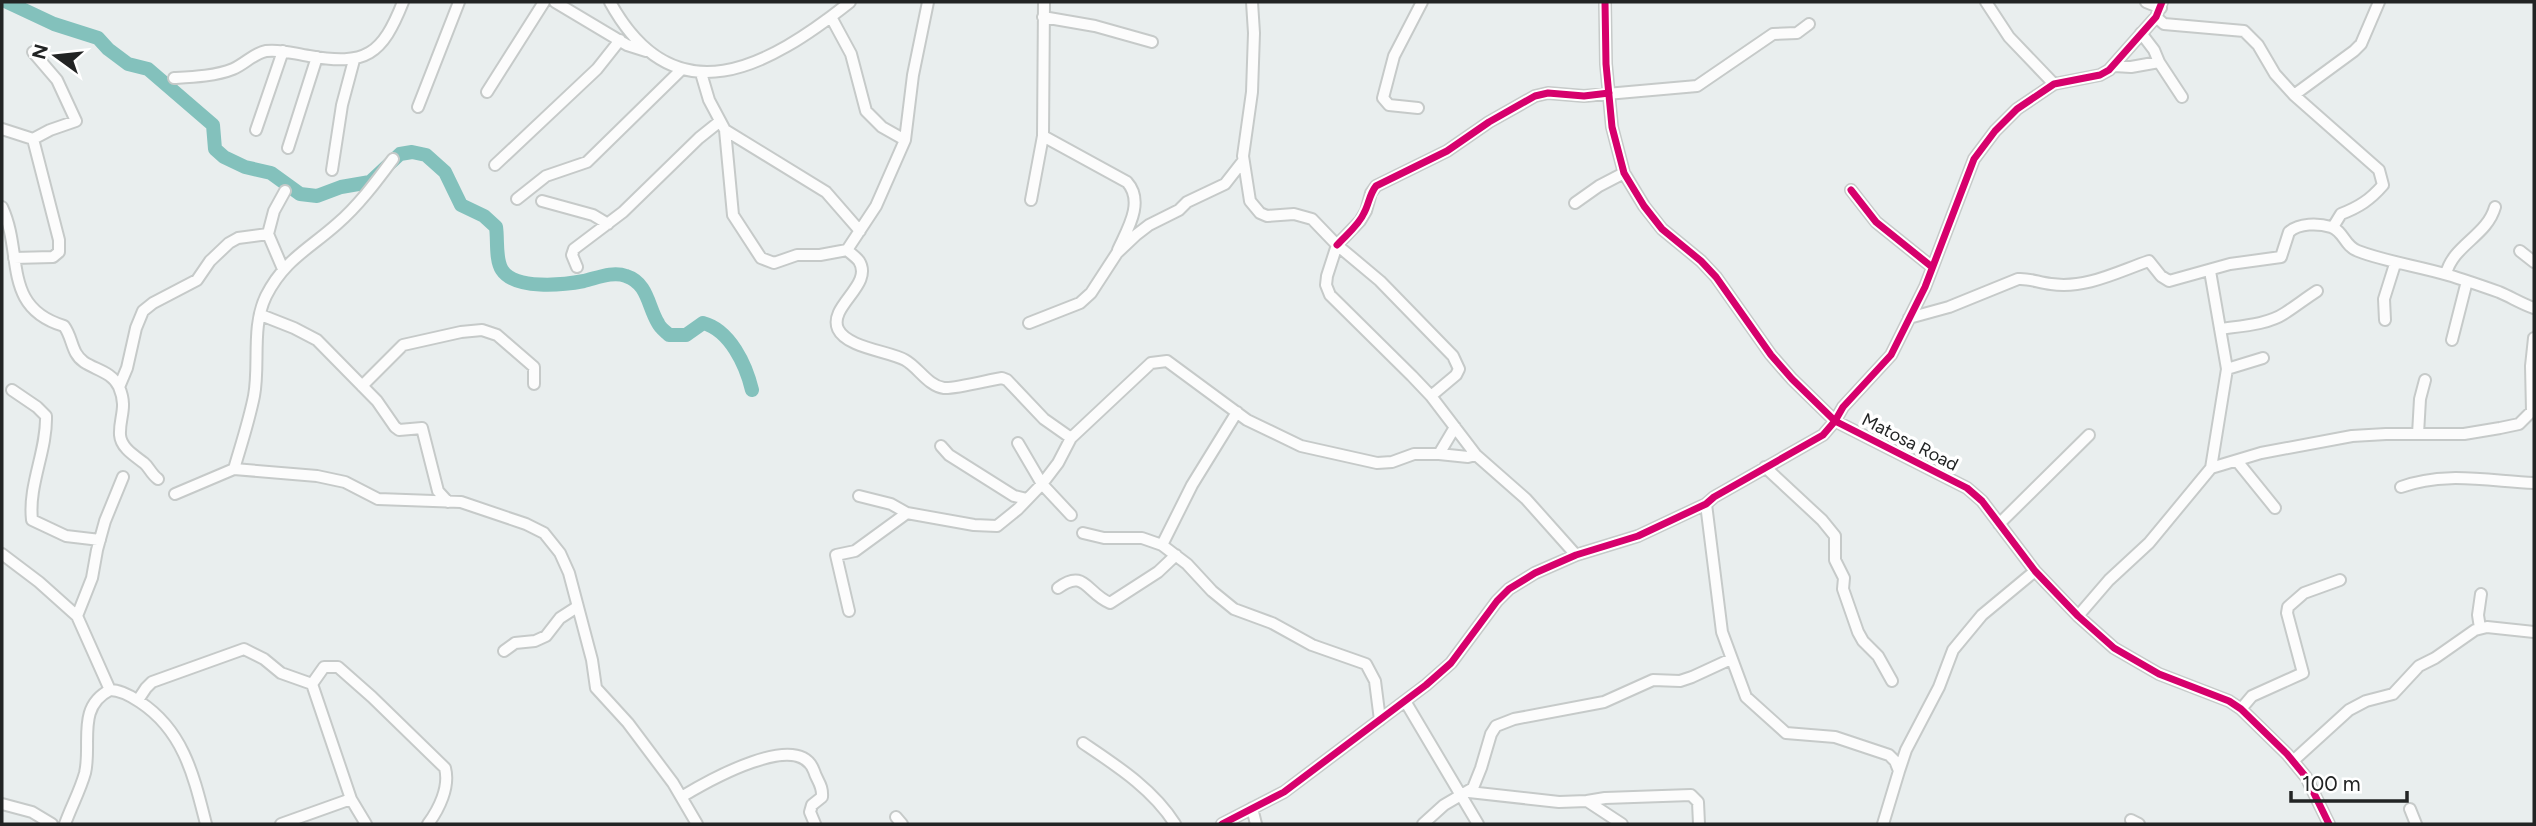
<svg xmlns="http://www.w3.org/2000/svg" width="2536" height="826" font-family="Figtree,sans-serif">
<rect width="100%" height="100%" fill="#e9eeee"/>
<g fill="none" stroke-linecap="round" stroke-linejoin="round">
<path stroke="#83c1bc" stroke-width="14" d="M7 2 54 24 98 38 108 49 128 64 148 69 213 125 215 149 224 157 245 167 271 173 300 194 317 196 341 187 370 182 400 154 412 152 426 155 445 172 461 205 484 216 496 227C498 239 495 259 502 270 515 290 563 285 584 281 597 278 613 271 626 276 648 283 648 307 658 323 660 328 666 332 669 335H686L703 323C730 330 746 365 752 390"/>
<defs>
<path id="minor" d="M555 2 627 45 646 51
M610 2C675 120 768 67 850 2
M1252 2 1254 33 1252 92 1243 156 1250 201 1260 213 1267 216 1294 214 1312 219 1337 245 1380 281 1453 356 1459 369 1456 375 1431 396
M1605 2 1606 64 1612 127 1624 173 1644 206 1662 229 1701 261 1716 277 1771 355 1792 379 1835 421 1967 488 1982 501 2035 571 2078 616 2114 648 2159 674 2229 701 2241 709 2287 754 2306 777 2329 824
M1986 2 2009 37 2054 84
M2146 2 2161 8
M831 17 851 54 866 111 882 127 905 140
M1043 17 1095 26 1152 42
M2156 17 2164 24 2244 31 2258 45 2275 74 2294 95 2379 170 2383 185C2370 200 2359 207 2341 214L2333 227
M2141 33 2154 50 2159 62
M2114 66 2131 67 2159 62 2182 97
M701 73 709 100 725 130 826 192 860 231
M174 78C193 77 216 76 233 69 245 64 254 53 266 51 281 49 295 54 309 56 366 66 382 55 403 2
M487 92 544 2
M2294 95 2354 51 2361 44 2379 2
M418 107 459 2
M1418 108 1389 105 1383 98 1394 56 1422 2
M2 129 33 139
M256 130 283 51
M725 130 733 215 761 258 774 263 797 255H820L847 250 876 206 905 140 913 75 928 2
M1043 136 1127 182C1145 202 1127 230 1118 250
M33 139 50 130 76 121 57 80 33 52
M288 148 317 57
M495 165 597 69 620 40
M332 170 342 105 354 60
M1851 190 1876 222 1932 267
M517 199 546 176 587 162 681 70
M1031 200 1043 136 1044 2
M542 201 593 215 608 224
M1575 203 1599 186 1624 173
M2 207C24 254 1 307 64 326 73 338 71 353 84 362 96 370 112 372 119 387 128 408 119 417 120 435 121 448 135 456 144 463 149 467 151 474 158 479
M847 250C850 253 856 257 859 261 874 285 828 306 838 329 847 348 889 351 905 360 918 367 928 386 944 388 955 389 989 380 1002 378L1007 380 1044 419 1071 438
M2520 251 2534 262
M14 258 53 257 59 252V240L33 139
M577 267 572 255 574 249 623 212 699 138 719 122
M283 269 268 234 274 211 285 191
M2446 274C2453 245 2487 236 2495 207
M261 315 294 328 317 340 377 401 395 427 399 430 422 428 438 491 448 502
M1909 318 1949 307 2018 279C2030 278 2039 283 2051 284 2086 289 2117 272 2149 261L2161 276 2169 281 2230 264 2281 257 2289 232C2299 223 2318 223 2331 227 2344 231 2344 246 2358 251 2387 262 2418 266 2448 275 2465 280 2482 286 2499 292 2511 297 2522 304 2534 308
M2385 320 2384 299 2395 264
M1029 323 1080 303 1091 293 1117 253 1136 235 1149 225 1179 210 1187 202 1225 184 1243 161
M2220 329C2240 326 2267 325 2285 313 2296 306 2306 298 2317 291
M2452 340 2467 281
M2227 369 2263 358
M362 386 403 345 461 332 482 330 497 335 534 367V384
M119 387 127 368 136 328 143 311 153 303 197 280 210 261 229 243 238 238 268 234
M12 390 37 407 46 416C47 451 28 485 32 520L66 536 100 540
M2418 434 2420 399 2425 380
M1018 443 1042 484 1071 515
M941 446 949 455 1014 496 1027 499
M1439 454 1468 457 1476 455
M2237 461 2275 508
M1765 467 1822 520 1835 536V560L1844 578 1843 589 1858 632 1863 641 1878 656 1892 681
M2211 468 2261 453 2352 436 2386 434H2464L2500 428 2519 424 2532 411 2531 366 2534 338
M234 469C241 445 249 421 254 396 260 364 251 327 266 296 284 260 309 249 337 224 358 206 376 182 393 159
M2401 487C2444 471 2489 481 2534 483
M175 494 234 469 317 476 345 482 378 499 461 502 526 524 544 533 560 553 569 573 592 660 596 688 628 723 673 783 697 824
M859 496 891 504 907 513 974 525 997 526 1018 509 1042 484 1058 463 1071 438 1151 363 1167 361 1247 420 1301 446 1377 463 1392 462 1414 454H1439L1455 427
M1706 504 1722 632 1746 697 1786 733 1835 737 1889 755 1895 761 1899 771 1883 824
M1999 524 2089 435
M1083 533 1104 538H1142L1162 545 1187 564 1212 591 1234 609 1272 623 1312 645 1366 664 1375 681 1380 720
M1162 545 1192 485 1237 412
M2 554 39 582 77 616 110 690
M1576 555 1526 499 1476 455 1431 396 1412 376 1330 295 1326 285 1327 276 1337 245 1360 221 1366 211 1371 193 1376 186 1447 151 1489 122 1535 96 1548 93 1584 96 1697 86 1773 34 1797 33 1809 24
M1058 588C1085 568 1086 593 1110 603L1158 572 1176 555
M849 611 836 555 855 551 907 513
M77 616 92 578 97 550 105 521 123 477
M2078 616 2109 580 2149 543 2211 468 2227 369 2210 271
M2480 628 2478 615 2481 594
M504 651 515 643 535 641 546 636 560 618 577 607
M312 684 324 667H338L372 697 445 768C450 787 439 809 428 824
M110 690C121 690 131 696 140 702 184 731 194 777 206 824
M138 700 146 688 152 682 244 649 264 659 281 673 312 684 351 799
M1405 701 1478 824
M2241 709 2252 696 2303 673 2287 613 2288 607 2304 593 2340 580
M1083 743C1117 766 1153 789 1175 824
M2293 761 2349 710 2366 701 2393 694 2419 666 2435 658 2475 630 2487 627 2534 632
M1899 771 1906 750 1939 687 1953 650 1982 615 2035 571
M1469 792 1559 802 1587 801 1622 824
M683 796C708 781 799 729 814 771 817 781 823 785 822 797L812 805 810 812 815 824
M1587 801 1605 798 1691 795 1698 802 1699 824
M2 804 32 812 52 824
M1252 808 1256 824
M2410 809 2416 824
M896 817 902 824
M2131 820 2139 824
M65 824C71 807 80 791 85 773 92 744 76 707 110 690
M281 824 351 799 366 824
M1222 824 1284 792 1426 685 1451 663 1497 601 1509 589 1535 573 1576 555 1638 536 1706 504 1714 497 1823 435 1835 421 1843 407 1891 355 1925 287 1974 159 1995 131 2017 109 2054 84 2100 75 2109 70 2156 17 2162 2
M1423 824 1444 805 1473 788 1481 768 1491 734 1496 726 1514 719 1604 702 1653 680 1680 681 1692 677 1731 659"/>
</defs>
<use href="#minor" stroke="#c6cac9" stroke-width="14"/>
<use href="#minor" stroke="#fcfcfc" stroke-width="10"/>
<defs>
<path id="cycleway" d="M1605 2 1606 64 1612 127 1624 173 1644 206 1662 229 1701 261 1716 277 1771 355 1792 379 1835 421 1967 488 1982 501 2035 571 2078 616 2114 648 2159 674 2229 701 2241 709 2287 754 2306 777 2329 824
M1851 190 1876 222 1932 267
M1337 245C1346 235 1359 225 1364 213 1369 204 1369 195 1376 186L1447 151 1489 122 1535 96 1548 93 1584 96 1609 93
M1222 824 1284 792 1426 685 1451 663 1497 601 1509 589 1535 573 1576 555 1638 536 1706 504 1714 497 1823 435 1835 421 1843 407 1891 355 1925 287 1974 159 1995 131 2017 109 2054 84 2100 75 2109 70 2156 17 2162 2"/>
</defs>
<use href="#cycleway" stroke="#fff" stroke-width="11"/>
<use href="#cycleway" stroke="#d6006c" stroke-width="7"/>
</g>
<g text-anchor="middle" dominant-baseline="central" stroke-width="7" stroke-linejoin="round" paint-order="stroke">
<g font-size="18" fill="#222424" stroke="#fff">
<text transform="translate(1910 442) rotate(27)">Matosa Road</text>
</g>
</g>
<rect width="2536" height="826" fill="none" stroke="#222424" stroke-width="7"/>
<g transform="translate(56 56) rotate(285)" stroke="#ffffff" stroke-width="5" paint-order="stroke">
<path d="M0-5L12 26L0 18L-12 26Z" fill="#222424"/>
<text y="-10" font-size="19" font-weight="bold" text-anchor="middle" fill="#222424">N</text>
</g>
<path d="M2291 791v10h116v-10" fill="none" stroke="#222424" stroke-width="3.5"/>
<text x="2302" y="791" font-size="21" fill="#222424" stroke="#ffffff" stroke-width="5" paint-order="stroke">100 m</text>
</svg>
